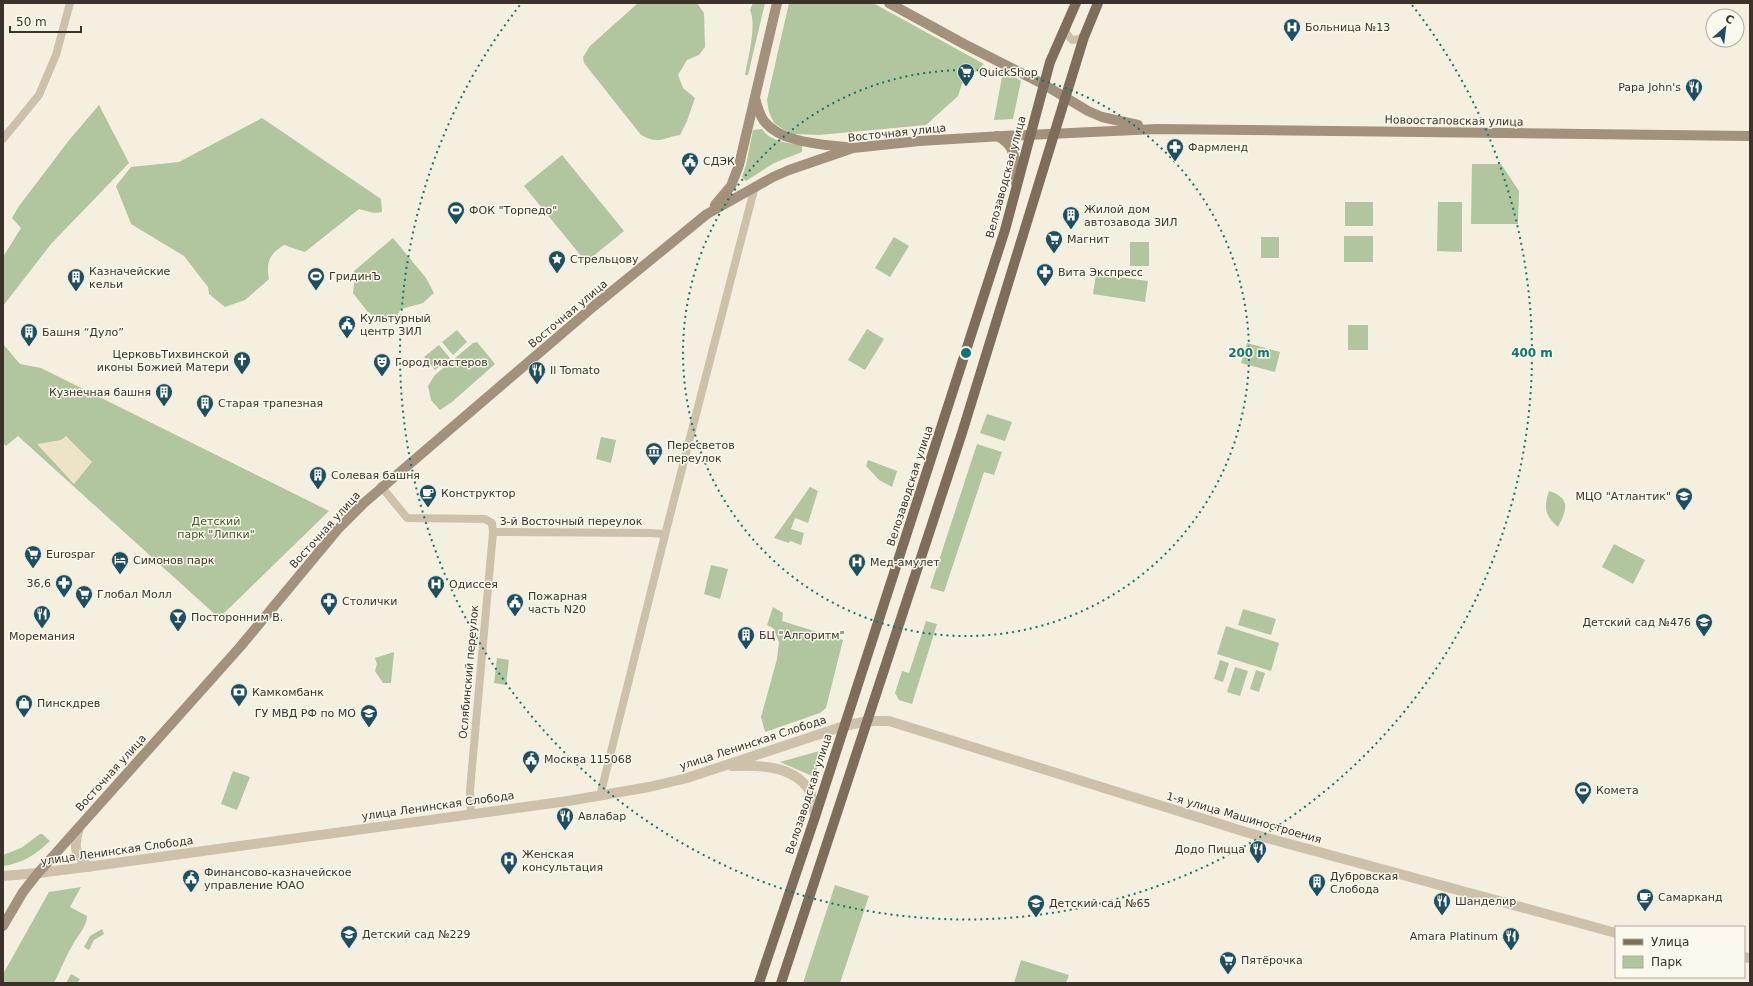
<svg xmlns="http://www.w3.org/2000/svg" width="1753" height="986" viewBox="0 0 1753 986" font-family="'DejaVu Sans',sans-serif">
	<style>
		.green { fill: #b1c59e }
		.plaza { fill: #ede3c6 }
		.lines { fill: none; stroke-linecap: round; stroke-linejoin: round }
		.minor { stroke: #cec1aa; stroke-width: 8 }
		.tertiary { stroke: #cec1aa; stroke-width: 10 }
		.secondary { stroke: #a2917b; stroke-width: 10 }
		.primary { stroke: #7e6d5b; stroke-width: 10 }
		.ring { fill: none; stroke: #0f766e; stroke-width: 2; stroke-dasharray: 2 4 }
		.labels { text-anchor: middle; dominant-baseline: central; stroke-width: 3; stroke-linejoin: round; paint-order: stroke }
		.poi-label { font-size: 11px; fill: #3b332a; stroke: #fbf8ed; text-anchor: start }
		.street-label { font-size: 11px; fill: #3b332a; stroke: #fbf8ed }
		.park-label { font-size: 11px; fill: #415b2c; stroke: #fbf8ed }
		.centre { fill: #0f766e; stroke: #fbf8ed; stroke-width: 2 }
		.ring-label { font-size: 12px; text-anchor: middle; font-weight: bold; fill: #0f766e; stroke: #fbf8ed; stroke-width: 3; stroke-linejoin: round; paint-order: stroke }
	</style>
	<rect width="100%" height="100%" fill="#f5efe0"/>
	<g class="green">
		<path d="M638,3h59l7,10 1,34 -6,8 -12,5 -9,15 5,13 12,10 -8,23 -7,14c-19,3 -20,10 -39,0l-57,-72 -1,-6 7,-11z"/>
		<path d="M753,3h12l-17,72h-3c3,-17 12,-50 5,-65z"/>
		<polygon points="789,3 873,3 984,64 962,84 958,96 926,125 819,135 793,134 783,129 774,123 769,112 767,100"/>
		<polygon points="1010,74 1021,81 1013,119 994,120 1002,77"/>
		<polygon points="99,105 129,163 51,244 3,306 3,257 21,228 12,218 19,206 70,139"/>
		<path d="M262,118l119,81 1,13 -8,1 -15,-4 -54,43 -21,-7c-15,9 -18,17 -15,34l-24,21 -20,7 -16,-13 -1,-7 -24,-31 -53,-32 -15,-38 15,-19 48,-5z"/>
		<path d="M762,129c9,13 25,14 40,16v7l-28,11 -28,18 -4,-4 4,-12 7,-35z"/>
		<polygon points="562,155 624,231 586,262 524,186"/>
		<polygon points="1472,164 1501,164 1519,191 1518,224 1471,224"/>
		<rect x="1345" y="202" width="28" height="24"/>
		<polygon points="1438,202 1462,202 1462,252 1437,251"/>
		<rect x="1344" y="236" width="29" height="26"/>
		<polygon points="894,237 909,246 890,277 875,268"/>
		<rect x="1261" y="237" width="18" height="21"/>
		<polygon points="393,238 426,278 434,293 423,303 401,309 395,319 379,320 367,311 353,293 355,276 354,271"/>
		<rect x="1130" y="242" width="19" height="24"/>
		<polygon points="1096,274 1148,281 1145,302 1093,294"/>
		<rect x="1348" y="325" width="20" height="25"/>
		<polygon points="867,329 884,339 865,370 848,360"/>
		<polygon points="457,330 467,342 453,355 442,342"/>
		<polygon points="477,342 495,364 452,402 440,410 431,400 428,386 435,375 473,343"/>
		<polygon points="1247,343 1280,352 1275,372 1241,363"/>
		<polygon points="3,344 20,364 41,368 329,511 219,618 18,436 6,446 3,443"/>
		<polygon points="439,345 450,358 435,370 424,357"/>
		<polygon points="987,414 1012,422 1005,441 980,433"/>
		<polygon points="601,437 616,440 611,463 596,459"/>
		<polygon points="977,444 1002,452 994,475 984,472 944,592 930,588"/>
		<polygon points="868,460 897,471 892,487 879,480 866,466"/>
		<polygon points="810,487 818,491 808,523 795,518 791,529 804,533 801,545 790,541 789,543 774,538"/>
		<path d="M1549,491c22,7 18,19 9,36 -14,-12 -14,-20 -9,-36z"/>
		<polygon points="1614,544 1645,560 1633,584 1602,567"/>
		<polygon points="711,565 728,569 720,599 704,594"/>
		<polygon points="773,607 783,613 782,621 843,640 826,708 820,713 765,732 761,717 777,659 779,642 773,628 767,625"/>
		<polygon points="1243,609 1276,619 1271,635 1238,625"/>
		<polygon points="926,621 937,624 912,704 899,700 895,693 902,671 909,673"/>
		<polygon points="1226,626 1279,643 1271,671 1217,654"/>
		<polygon points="394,652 391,683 383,683 375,671 377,664 375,658"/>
		<polygon points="497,658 509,660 506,685 494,683"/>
		<polygon points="1220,660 1229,663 1223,682 1214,679"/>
		<polygon points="1235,667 1248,671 1240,696 1227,692"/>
		<polygon points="1256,670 1265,673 1259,692 1250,689"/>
		<polygon points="823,750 815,774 812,776 780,762"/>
		<polygon points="233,771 250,777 237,810 221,804"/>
		<path d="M40,834h2l8,7c-15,14 -27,22 -47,25v-11l18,-7z"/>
		<polygon points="835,885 869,896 840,983 803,983"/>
		<path d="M81,887l-11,20 17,9c0,11 -10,20 -15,30 -7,12 -12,25 -18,37h-51v-9l46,-82z"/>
		<polygon points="102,929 104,934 94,940 89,950 84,947 90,936"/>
		<polygon points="1021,960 1069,975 1066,983 1014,983"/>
		<polygon points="71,974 80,979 77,983 66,983"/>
	</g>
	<polygon class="plaza" points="66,436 92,462 74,484 37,444 61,440"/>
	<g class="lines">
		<g class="minor">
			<polyline points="1066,25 1066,33 1072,40 1080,39 1086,33"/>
			<polyline points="3,139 39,95 56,55 70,3"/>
			<polyline points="381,486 407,518 485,519 492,523 493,532 650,533 665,534"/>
			<polyline points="600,796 667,527 755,186"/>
			<polyline points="471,814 470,790 493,532"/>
		</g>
		<g class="tertiary">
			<path d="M732,766c26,-1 61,-1 77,24 4,7 5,18 6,27"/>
			<path d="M79,827c-5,19 -6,26 10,40"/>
			<polyline points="3,876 38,873 101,865 568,801 649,787 687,778 844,726 868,721 889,721 1249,833 1616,933"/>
			<polyline points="1744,957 1750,958"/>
		</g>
		<g class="secondary">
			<polyline points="889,3 964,44 1043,84 1088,111 1102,117 1138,125"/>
			<path d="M755,98c2,8 4,16 9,23 18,23 60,23 87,27"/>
			<path d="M997,136c20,9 19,28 19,47"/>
			<polyline points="715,205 731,186 739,165 777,3"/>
			<polyline points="3,926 23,892 38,873 240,647 338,529 364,503 594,306 707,214 773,177 789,170 853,148 919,141 1003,136 1157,129 1750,136"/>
		</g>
		<g class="primary">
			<polyline points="759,983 815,817 1005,230 1050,62 1076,3"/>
			<polyline points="781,983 962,433 1084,37 1098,3"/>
		</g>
	</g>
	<g class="ring">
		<circle cx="966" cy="353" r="283"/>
		<path d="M1412 5A566 566 0 1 1 520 5"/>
	</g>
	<defs>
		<g id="hospital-pin" transform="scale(0.9)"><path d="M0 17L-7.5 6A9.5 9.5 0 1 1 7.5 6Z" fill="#1d4f60" stroke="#fbf8ed"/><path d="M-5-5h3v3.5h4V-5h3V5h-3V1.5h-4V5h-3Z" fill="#fff"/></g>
		<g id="supermarket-pin" transform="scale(0.9)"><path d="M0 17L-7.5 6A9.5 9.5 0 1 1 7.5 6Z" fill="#1d4f60" stroke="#fbf8ed"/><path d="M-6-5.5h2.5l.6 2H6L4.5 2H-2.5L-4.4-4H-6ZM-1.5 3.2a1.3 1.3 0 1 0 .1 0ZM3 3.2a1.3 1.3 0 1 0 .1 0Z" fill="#fff"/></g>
		<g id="restaurant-pin" transform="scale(0.9)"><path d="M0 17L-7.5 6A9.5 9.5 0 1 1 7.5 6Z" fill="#1d4f60" stroke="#fbf8ed"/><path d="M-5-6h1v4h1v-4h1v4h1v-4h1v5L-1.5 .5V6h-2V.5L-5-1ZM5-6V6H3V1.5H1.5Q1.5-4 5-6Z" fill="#fff"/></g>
		<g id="pharmacy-pin" transform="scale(0.9)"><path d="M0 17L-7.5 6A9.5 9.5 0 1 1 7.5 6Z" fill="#1d4f60" stroke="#fbf8ed"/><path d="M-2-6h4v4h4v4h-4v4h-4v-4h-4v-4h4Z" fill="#fff"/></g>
		<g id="civic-pin" transform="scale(0.9)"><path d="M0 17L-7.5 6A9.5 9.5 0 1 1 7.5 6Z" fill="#1d4f60" stroke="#fbf8ed"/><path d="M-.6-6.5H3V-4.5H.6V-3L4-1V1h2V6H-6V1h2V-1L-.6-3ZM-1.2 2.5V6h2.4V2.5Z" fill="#fff"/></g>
		<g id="stadium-pin" transform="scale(0.9)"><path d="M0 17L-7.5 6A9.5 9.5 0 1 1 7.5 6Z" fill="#1d4f60" stroke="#fbf8ed"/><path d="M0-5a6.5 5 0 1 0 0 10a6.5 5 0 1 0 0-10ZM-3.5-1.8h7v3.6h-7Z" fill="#fff"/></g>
		<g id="building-pin" transform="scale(0.9)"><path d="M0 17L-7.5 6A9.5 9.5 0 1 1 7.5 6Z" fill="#1d4f60" stroke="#fbf8ed"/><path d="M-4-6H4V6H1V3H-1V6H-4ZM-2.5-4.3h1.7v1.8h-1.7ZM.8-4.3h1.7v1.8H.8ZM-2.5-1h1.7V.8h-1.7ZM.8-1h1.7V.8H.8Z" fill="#fff"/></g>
		<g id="sight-pin" transform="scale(0.9)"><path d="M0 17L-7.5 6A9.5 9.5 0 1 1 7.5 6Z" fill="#1d4f60" stroke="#fbf8ed"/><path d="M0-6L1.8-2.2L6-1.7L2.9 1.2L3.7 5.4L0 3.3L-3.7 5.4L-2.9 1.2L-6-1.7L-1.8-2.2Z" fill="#fff"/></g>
		<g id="church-pin" transform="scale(0.9)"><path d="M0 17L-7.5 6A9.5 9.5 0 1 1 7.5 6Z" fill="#1d4f60" stroke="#fbf8ed"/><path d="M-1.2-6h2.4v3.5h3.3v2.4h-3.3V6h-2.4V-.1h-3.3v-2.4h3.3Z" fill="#fff"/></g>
		<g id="theatre-pin" transform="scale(0.9)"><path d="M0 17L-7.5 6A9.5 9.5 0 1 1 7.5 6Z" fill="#1d4f60" stroke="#fbf8ed"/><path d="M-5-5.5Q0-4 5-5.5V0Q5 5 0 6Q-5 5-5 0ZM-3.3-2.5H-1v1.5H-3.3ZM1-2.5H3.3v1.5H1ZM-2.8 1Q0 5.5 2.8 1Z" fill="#fff"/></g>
		<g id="museum-pin" transform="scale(0.9)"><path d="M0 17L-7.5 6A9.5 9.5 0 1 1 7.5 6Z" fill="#1d4f60" stroke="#fbf8ed"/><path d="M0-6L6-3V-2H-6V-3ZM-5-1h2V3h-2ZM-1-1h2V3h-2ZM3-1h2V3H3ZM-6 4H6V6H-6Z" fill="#fff"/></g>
		<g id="cafe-pin" transform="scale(0.9)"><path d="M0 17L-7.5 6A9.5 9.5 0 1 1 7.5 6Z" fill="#1d4f60" stroke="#fbf8ed"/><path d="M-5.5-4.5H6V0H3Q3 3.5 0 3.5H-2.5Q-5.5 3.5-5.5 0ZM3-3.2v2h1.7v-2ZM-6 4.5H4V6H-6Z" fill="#fff"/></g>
		<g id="school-pin" transform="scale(0.9)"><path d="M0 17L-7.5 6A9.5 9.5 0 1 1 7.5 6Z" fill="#1d4f60" stroke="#fbf8ed"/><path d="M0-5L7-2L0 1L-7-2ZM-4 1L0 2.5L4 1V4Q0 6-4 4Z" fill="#fff"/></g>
		<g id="hotel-pin" transform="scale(0.9)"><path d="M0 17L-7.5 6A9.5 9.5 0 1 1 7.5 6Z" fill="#1d4f60" stroke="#fbf8ed"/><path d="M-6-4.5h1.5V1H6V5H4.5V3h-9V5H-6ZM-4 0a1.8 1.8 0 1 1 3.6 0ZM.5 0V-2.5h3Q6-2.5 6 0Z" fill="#fff"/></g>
		<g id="bar-pin" transform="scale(0.9)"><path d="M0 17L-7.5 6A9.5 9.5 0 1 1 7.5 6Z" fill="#1d4f60" stroke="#fbf8ed"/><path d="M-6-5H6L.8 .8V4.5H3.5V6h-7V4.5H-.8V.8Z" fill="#fff"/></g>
		<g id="bank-pin" transform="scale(0.9)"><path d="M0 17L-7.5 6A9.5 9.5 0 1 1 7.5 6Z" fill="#1d4f60" stroke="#fbf8ed"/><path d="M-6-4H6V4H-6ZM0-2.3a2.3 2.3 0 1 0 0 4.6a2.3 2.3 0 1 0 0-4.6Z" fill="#fff"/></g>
		<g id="shop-pin" transform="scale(0.9)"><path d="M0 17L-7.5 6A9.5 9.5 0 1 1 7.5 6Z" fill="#1d4f60" stroke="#fbf8ed"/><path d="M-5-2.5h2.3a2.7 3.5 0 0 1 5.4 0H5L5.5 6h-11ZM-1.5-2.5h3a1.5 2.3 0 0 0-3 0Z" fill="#fff"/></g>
	</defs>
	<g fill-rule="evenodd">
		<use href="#hospital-pin" x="1292" y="27"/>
		<use href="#supermarket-pin" x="966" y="72"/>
		<use href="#restaurant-pin" x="1694" y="87"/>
		<use href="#pharmacy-pin" x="1175" y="147"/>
		<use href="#civic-pin" x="690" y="161"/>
		<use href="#stadium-pin" x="456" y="210"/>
		<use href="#building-pin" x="1071" y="215"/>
		<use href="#supermarket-pin" x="1054" y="239"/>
		<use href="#sight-pin" x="557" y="259"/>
		<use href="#pharmacy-pin" x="1045" y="272"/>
		<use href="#stadium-pin" x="316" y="276"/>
		<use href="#building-pin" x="76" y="277"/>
		<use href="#civic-pin" x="347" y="324"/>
		<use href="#building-pin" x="29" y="332"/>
		<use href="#church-pin" x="242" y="360"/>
		<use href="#theatre-pin" x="382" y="362"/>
		<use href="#restaurant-pin" x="537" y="370"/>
		<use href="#building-pin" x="164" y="392"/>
		<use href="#building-pin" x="205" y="403"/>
		<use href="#museum-pin" x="654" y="451"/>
		<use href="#building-pin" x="318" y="475"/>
		<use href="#cafe-pin" x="428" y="493"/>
		<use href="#school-pin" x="1684" y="496"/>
		<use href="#supermarket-pin" x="33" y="554"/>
		<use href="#hotel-pin" x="120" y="560"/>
		<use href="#hospital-pin" x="857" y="562"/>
		<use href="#pharmacy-pin" x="64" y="583"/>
		<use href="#hospital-pin" x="436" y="584"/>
		<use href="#supermarket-pin" x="84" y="594"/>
		<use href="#pharmacy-pin" x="329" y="601"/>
		<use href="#civic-pin" x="515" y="602"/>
		<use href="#restaurant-pin" x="42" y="614"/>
		<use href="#bar-pin" x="178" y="617"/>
		<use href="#school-pin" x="1704" y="622"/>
		<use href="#building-pin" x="746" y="635"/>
		<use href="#bank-pin" x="239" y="692"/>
		<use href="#shop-pin" x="24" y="703"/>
		<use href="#school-pin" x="369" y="713"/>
		<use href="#civic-pin" x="531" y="759"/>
		<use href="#stadium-pin" x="1583" y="790"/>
		<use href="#restaurant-pin" x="565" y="816"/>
		<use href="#restaurant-pin" x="1258" y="849"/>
		<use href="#hospital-pin" x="509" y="860"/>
		<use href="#civic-pin" x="191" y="878"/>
		<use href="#building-pin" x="1317" y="882"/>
		<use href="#cafe-pin" x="1645" y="897"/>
		<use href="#restaurant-pin" x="1442" y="901"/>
		<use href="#school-pin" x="1036" y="903"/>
		<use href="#school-pin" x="349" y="934"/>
		<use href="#restaurant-pin" x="1511" y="936"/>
		<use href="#supermarket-pin" x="1228" y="960"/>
	</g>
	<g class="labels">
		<g class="poi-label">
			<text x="1305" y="27">Больница №13</text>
			<text x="979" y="72">QuickShop</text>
			<text x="1681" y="87" text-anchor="end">Papa John's</text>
			<text x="1188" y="147">Фармленд</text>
			<text x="703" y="161">СДЭК</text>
			<text x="1084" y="209">Жилой дом<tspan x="1084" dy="13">автозавода ЗИЛ</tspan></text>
			<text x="469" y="210">ФОК "Торпедо"</text>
			<text x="1067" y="239">Магнит</text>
			<text x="570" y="259">Стрельцову</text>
			<text x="89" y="271">Казначейские<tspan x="89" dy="13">кельи</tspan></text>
			<text x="1058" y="272">Вита Экспресс</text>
			<text x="329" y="276">ГридинЪ</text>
			<text x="360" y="318">Культурный<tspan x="360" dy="13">центр ЗИЛ</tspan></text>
			<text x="42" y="332">Башня “Дуло”</text>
			<text x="229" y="354" text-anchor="end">ЦерковьТихвинской<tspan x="229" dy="13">иконы Божией Матери</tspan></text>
			<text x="395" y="362">Город мастеров</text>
			<text x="550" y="370">Il Tomato</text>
			<text x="151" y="392" text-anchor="end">Кузнечная башня</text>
			<text x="218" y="403">Старая трапезная</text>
			<text x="667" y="445">Пересветов<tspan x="667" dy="13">переулок</tspan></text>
			<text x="331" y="475">Солевая башня</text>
			<text x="441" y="493">Конструктор</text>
			<text x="1671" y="496" text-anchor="end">МЦО "Атлантик"</text>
			<text x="46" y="554">Eurospar</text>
			<text x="133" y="560">Симонов парк</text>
			<text x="870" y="562">Мед-амулет</text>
			<text x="51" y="583" text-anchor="end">36,6</text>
			<text x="449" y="584">Одиссея</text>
			<text x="97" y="594">Глобал Молл</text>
			<text x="528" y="596">Пожарная<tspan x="528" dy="13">часть N20</tspan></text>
			<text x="342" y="601">Столички</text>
			<text x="191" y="617">Посторонним В.</text>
			<text x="1691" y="622" text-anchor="end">Детский сад №476</text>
			<text x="759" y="635">БЦ "Алгоритм"</text>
			<text x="42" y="636" text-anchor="middle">Моремания</text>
			<text x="252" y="692">Камкомбанк</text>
			<text x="37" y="703">Пинскдрев</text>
			<text x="356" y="713" text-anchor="end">ГУ МВД РФ по МО</text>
			<text x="544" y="759">Москва 115068</text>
			<text x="1596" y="790">Комета</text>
			<text x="578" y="816">Авлабар</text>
			<text x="1245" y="849" text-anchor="end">Додо Пицца</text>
			<text x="522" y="854">Женская<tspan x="522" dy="13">консультация</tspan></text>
			<text x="204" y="872">Финансово-казначейское<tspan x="204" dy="13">управление ЮАО</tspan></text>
			<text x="1330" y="876">Дубровская<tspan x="1330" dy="13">Слобода</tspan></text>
			<text x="1658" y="897">Самарканд</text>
			<text x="1455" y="901">Шанделир</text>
			<text x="1049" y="903">Детский сад №65</text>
			<text x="362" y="934">Детский сад №229</text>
			<text x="1498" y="936" text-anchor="end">Amara Platinum</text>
			<text x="1241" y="960">Пятёрочка</text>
		</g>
		<g class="street-label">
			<text transform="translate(1454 121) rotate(1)">Новоостаповская улица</text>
			<text transform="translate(897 133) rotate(-6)">Восточная улица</text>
			<text transform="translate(1006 177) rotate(-75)">Велозаводская улица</text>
			<text transform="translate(568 314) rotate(-40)">Восточная улица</text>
			<text transform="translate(910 486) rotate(-72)">Велозаводская улица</text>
			<text x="571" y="521">3-й Восточный переулок</text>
			<text transform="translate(325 530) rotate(-48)">Восточная улица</text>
			<text transform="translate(469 672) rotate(-85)">Ослябинский переулок</text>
			<text transform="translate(753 743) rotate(-18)">улица Ленинская Слобода</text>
			<text transform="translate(111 773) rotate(-48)">Восточная улица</text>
			<text transform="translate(809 794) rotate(-72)">Велозаводская улица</text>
			<text transform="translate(438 806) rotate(-8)">улица Ленинская Слобода</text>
			<text transform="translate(1244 818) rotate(16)">1-я улица Машиностроения</text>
			<text transform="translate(117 851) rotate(-8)">улица Ленинская Слобода</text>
		</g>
		<g class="park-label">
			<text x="216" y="521">Детский<tspan x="216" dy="13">парк "Липки"</tspan></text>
		</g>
	</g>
	<circle cx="966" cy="353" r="6" class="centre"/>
	<g class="ring-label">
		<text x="1249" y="357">200 m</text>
		<text x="1532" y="357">400 m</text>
	</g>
	<rect width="1753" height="986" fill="none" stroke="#3b332a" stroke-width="8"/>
	<rect x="1615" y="926" width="130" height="52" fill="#fbf8ed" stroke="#aea99f"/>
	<rect x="1623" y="939" width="20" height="6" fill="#7e6d5b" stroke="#aea99f"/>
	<text x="1651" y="946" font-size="12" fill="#3b332a">Улица</text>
	<rect x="1623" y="956" width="20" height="12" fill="#b1c59e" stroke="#aea99f"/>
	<text x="1651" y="966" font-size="12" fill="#3b332a">Парк</text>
	<g transform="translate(1725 28) rotate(28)"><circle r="19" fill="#fbf8ed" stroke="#aea99f"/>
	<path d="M0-3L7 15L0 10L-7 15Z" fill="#1d4f60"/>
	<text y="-6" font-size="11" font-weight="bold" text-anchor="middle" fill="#3b332a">С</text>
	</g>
	<path d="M10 26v6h71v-6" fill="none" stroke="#3b332a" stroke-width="2"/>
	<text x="16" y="26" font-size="12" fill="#3b332a" stroke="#fbf8ed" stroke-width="3" paint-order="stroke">50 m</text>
</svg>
